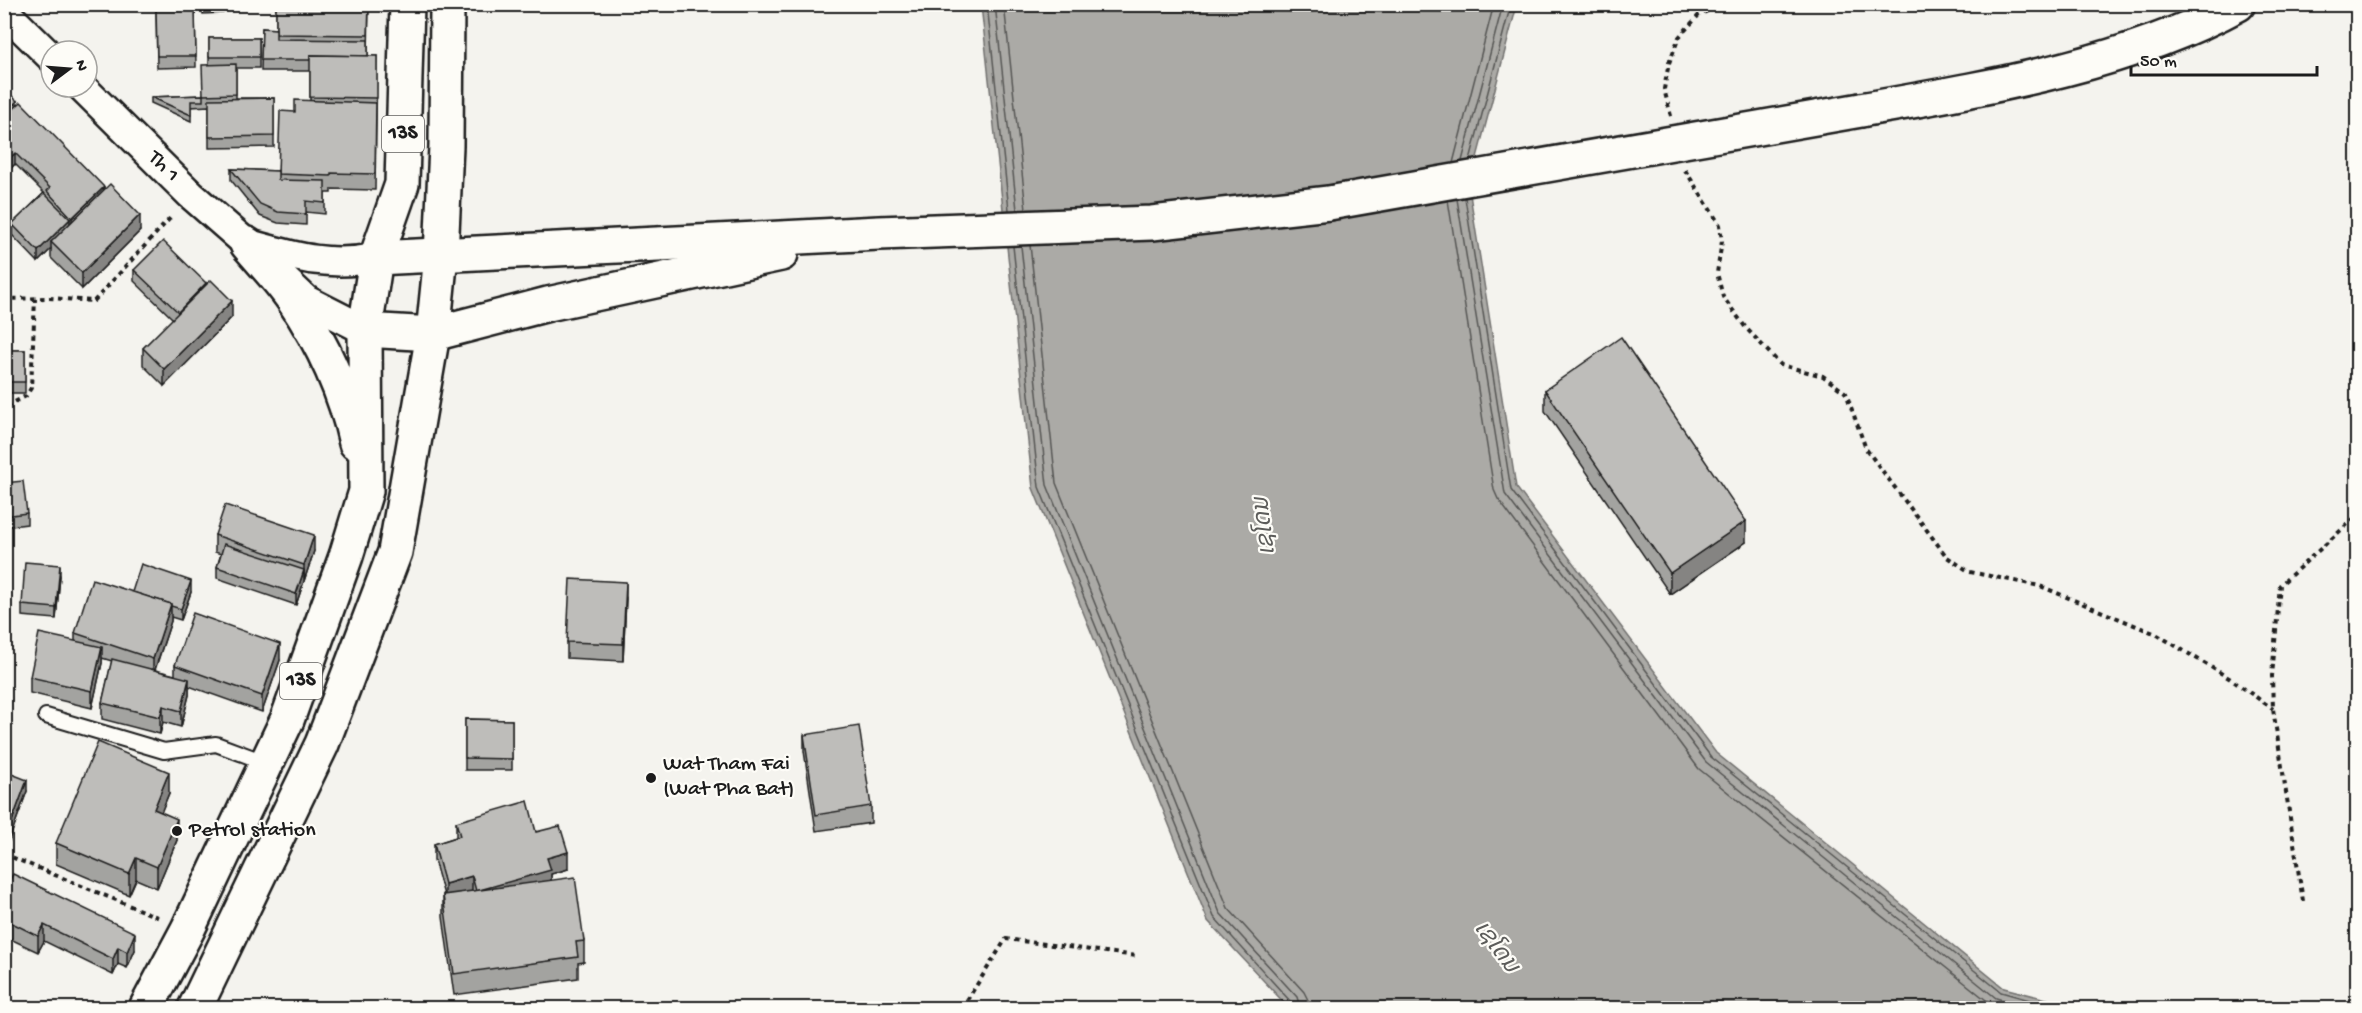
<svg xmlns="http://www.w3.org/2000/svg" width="2362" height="1013" viewBox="0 0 2362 1013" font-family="'Gochi Hand','Noto Sans Lao',sans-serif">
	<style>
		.water { fill: #abaaa6; stroke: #72716f; stroke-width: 1.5 }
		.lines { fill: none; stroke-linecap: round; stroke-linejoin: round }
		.shore { stroke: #555553; stroke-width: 1.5 }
		.service-casing { stroke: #1c1c1c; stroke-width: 18 }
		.minor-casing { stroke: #1c1c1c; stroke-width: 33 }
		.tertiary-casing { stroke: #1c1c1c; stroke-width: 38 }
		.trunk-casing { stroke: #1c1c1c; stroke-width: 38 }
		.path { stroke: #1c1c1c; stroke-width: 4; stroke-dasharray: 4.5 4.5; stroke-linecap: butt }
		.service { stroke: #fdfcf7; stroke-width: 14 }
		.minor { stroke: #fdfcf7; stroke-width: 28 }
		.tertiary { stroke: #fdfcf7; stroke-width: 33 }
		.trunk { stroke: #fdfcf7; stroke-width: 33 }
		.tertiary-bridge-casing { stroke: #1c1c1c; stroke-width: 38; stroke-linecap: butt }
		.tertiary-bridge { stroke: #fdfcf7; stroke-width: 33 }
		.wall { fill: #a3a3a0; stroke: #1c1c1c; stroke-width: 1.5 }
		.shaded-wall { fill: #858482; stroke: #1c1c1c; stroke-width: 1.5 }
		.building { fill: #bebdba; stroke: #1c1c1c; stroke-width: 1.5 }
		.poi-dot { fill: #1c1c1c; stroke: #fdfcf7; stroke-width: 2 }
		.labels { text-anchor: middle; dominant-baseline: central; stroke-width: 4.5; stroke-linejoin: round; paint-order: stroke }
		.shield { fill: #fdfcf7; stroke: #605f5e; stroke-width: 1.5 }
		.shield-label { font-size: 21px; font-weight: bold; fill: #1c1c1c }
		.street-label { font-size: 22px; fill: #1c1c1c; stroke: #fdfcf7 }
		.poi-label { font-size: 22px; fill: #1c1c1c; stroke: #fdfcf7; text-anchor: start }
		.water-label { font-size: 24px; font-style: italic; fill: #5c5c5a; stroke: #fdfcf7 }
	</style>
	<rect width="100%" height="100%" fill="#f4f3ee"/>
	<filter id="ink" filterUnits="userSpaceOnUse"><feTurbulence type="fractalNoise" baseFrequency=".0167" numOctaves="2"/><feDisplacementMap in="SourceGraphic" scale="12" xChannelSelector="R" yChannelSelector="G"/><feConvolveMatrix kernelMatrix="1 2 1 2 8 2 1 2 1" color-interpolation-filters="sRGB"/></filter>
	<g filter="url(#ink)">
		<polygon class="water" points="981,5 1517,5 1469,188 1516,487 1716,753 2004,988 2081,1008 1289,1008 1208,921 1033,488"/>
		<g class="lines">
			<g class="shore">
				<polyline points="987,4 1009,210"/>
				<polyline points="995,4 1017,210"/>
				<polyline points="1004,4 1026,210"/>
				<polyline points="1470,160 1511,4"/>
				<polyline points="1462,161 1503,4"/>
				<polyline points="1453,163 1494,4"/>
				<polyline points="1465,198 1511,490 1711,757 2001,992 2058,1008"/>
				<polyline points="1457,199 1505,494 1706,762 1996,998 2030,1008"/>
				<polyline points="1448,200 1494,490 1498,499 1699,769 1996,1008"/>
				<polyline points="1030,245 1056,483 1228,908 1304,992 1308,1000 1309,1008"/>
				<polyline points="1013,246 1039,487 1214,917 1291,1002 1293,1008"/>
				<polyline points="1021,246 1047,485 1220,913 1297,997 1300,1008"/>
			</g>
			<g class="service-casing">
				<polyline id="service" points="46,716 164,751 216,744 267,763"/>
			</g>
			<g class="minor-casing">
				<g id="minor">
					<polyline points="4,11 51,57"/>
					<polyline points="82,87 191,195 247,244 306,300 365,330"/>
					<path d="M249,244c47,13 78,23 127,14"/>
				</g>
			</g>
			<g class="tertiary-casing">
				<g id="tertiary">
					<path d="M1861,110c124,-22 266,-45 377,-106"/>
					<polyline points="376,258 879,233 1152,223 1329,203"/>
					<polyline points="365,330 433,334 548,304 781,254"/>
				</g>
			</g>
			<g class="trunk-casing">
				<g id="trunk">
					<path d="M247,244c15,18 32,35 45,54 29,43 53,94 64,145"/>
					<polyline points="146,1008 188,929 287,720 346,556 366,491 365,330 376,258 402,184 407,4"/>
					<polyline points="195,1008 322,744 395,552 433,334 441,255 446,146 447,4"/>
				</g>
			</g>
			<g class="path">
				<polyline points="1671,116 1664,89 1669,63 1679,37 1699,15 1722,4"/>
				<polyline points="1685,170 1720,225 1722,241 1717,273 1723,297 1746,328 1781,365 1823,376 1846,393 1866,449 1947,557 1970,572 2040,586 2156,634 2229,678 2273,709"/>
				<polyline points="4,299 49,298 94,301 173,215"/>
				<polyline points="7,406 26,396 31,388 35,299"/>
				<polyline points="4,854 162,919"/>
				<polyline points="2303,901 2273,709 2272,676 2280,585 2358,515"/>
				<polyline points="962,1008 1006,939 1137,956"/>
			</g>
			<use href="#service" class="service"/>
			<use href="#minor" class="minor"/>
			<use href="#tertiary" class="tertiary"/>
			<use href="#trunk" class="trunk"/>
			<g class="tertiary-bridge-casing">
				<polyline id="tertiary-bridge" points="1329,203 1861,110"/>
			</g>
			<use href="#tertiary-bridge" class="tertiary-bridge"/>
		</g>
		<g class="wall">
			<polygon points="202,4 223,4 223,13 203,14"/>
			<polygon points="276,4 369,4 368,56 377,56 375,190 331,189 331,193 325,193 325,214 306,212 306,225 278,223 260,216 231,180 231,169 278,171 295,112 310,101 310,71 261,71 262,28 276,29"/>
			<polygon points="156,9 195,9 196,67 157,68"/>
			<polygon points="209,38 259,38 259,68 236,68 236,98 274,98 274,147 209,148 209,106 191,107 191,121 151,103 151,97 203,95 209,65"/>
			<polygon points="17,105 104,189 140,231 82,289 51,258 51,249 38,262 12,235 12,224 44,193 15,164 4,175"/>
			<polygon points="134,270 206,285 232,317 164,386 143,365 143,348 173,319 134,281"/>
			<rect x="4" y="350" width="21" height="43"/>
			<polygon points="1545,390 1746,542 1670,594 1545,411"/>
			<polygon points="4,483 27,513 27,524 4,527"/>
			<polygon points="215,535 314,551 296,605 217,578 217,567 221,554 215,552"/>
			<polygon points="60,576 56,619 22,616 22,605"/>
			<polygon points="132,592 191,592 181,620 171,617 171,621 155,670 175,675 175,665 280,660 262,712 189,686 189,695 181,727 163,722 160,734 102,719 102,703 112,661 102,658 102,663 92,708 30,693 30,677 75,641 75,633"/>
			<polygon points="626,598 623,661 567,658 567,642"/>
			<polygon points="465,719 512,720 512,770 465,770"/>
			<polygon points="804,735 871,806 871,823 816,831 804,751"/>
			<polygon points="4,771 27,791 8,843 4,841"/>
			<polygon points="169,793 161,812 177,840 157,888 136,879 129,895 56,864 56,843"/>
			<polygon points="456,822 536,832 568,869 551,874 551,880 584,941 584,962 578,963 578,978 454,995 443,917 443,895 444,895 434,860 434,844 456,837"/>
			<polygon points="4,892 135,950 127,968 118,964 113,975 44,941 38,952 4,936"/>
		</g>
		<g class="shaded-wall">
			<polygon points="17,101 17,112 4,125 4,114"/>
			<polygon points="15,153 15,164 4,175 4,164"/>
			<polygon points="104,187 104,198 72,229 72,218"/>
			<polygon points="140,215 140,231 82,289 82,273"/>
			<polygon points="70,219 70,231 51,242 51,249 38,262 38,251"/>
			<polygon points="206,283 206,294 178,324 178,312"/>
			<polygon points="232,301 232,317 164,386 164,369"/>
			<polygon points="1746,521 1746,542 1670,594 1670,573"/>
			<polygon points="314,535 314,551 304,581 304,565"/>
			<polygon points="60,565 60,576 56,619 56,608"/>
			<polygon points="304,570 304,581 296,605 296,594"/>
			<polygon points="191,581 191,592 181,620 181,609"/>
			<polygon points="626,582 626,598 623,661 623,644"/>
			<polygon points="171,604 171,621 153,675 153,659"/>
			<polygon points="280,644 280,660 262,712 262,696"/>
			<polygon points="102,647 102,663 92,708 92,691"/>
			<polygon points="189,679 189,695 181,727 181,711"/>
			<polygon points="163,706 163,722 160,734 160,717"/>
			<polygon points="169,772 169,793 154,830 154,809"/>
			<polygon points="27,780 27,791 8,843 8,832"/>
			<polygon points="177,819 177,840 157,888 157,867"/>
			<polygon points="568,852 568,869 551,874 551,886 476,891 547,858"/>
			<polygon points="136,858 136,879 129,895 129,874"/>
			<polygon points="472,876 472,892 445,900 445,884"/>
			<polygon points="44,925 44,941 38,952 38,936"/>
			<polygon points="135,933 135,950 127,968 127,952"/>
			<polygon points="118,947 118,964 113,975 113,959"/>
		</g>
		<g class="building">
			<polygon points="276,4 369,4 368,35 276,34"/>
			<polygon points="156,9 195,9 196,56 157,56"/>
			<polygon points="262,28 276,29 276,39 368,40 368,56 310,55 310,60 261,60"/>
			<rect x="209" y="38" width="50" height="19"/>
			<polygon points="310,55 377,56 377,98 310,97"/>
			<polygon points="236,64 236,94 203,95 202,65"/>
			<polygon points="4,88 17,101 4,114"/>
			<polygon points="203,95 203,101 191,101 191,115 151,97"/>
			<polygon points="274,98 274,136 209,137 209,99"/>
			<polygon points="295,100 376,103 375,174 331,173 331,176 278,174 280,111 295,112"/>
			<polygon points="21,102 104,187 72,218 47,191 50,188 15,153 4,164 4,118"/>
			<polygon points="231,169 278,171 278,180 325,181 325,203 306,201 306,214 278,212 260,204"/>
			<polygon points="110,184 140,215 82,273 51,242"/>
			<polygon points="44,193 70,219 38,251 12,224"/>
			<polygon points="163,241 206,283 178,312 134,270"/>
			<polygon points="211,280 232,301 164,369 143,348"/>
			<polygon points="1621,337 1746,521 1670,573 1545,390"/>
			<rect x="4" y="350" width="21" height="32"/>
			<polygon points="23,481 27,513 4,516 4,483"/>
			<polygon points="225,505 314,535 304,565 215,535"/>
			<polygon points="224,544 304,570 296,594 217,567"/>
			<polygon points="25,562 60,565 56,608 22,605"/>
			<polygon points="141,564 191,581 181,609 171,606 171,604 132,592"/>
			<polygon points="92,579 171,604 153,659 75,633"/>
			<polygon points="570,579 626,582 623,644 567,642"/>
			<polygon points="193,613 280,644 262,696 175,665"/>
			<polygon points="39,633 102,647 92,691 30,677"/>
			<polygon points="112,659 189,679 181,711 163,706 160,717 102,703"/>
			<polygon points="465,719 512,720 512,759 465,758"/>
			<polygon points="859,726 871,806 816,815 804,735"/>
			<polygon points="98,742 169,772 154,809 177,819 157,867 136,858 129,874 56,843"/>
			<polygon points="4,771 27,780 8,832 4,830"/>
			<polygon points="528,801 536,832 560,826 568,852 547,858 551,870 476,891 472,876 445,884 434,844 460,836 456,822"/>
			<polygon points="13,874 135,933 127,952 118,947 113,959 44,925 38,936 4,919 4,892"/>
			<polygon points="575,877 584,941 576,942 578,957 454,974 443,895"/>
		</g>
	</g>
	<g class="poi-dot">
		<circle cx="651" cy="778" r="6"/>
		<circle cx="177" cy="831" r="6"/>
	</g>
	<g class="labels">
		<g class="shield">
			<rect x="382" y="116" width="42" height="36" rx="4.5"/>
			<rect x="280" y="663" width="42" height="36" rx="4.5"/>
		</g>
		<g class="shield-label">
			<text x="403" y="134">13S</text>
			<text x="301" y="681">13S</text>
		</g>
		<g class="street-label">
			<text transform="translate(163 167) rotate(45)">Th 1</text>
		</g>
		<g class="poi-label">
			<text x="663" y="765">Wat Tham Fai<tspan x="663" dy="25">(Wat Pha Bat)</tspan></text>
			<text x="189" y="831">Petrol station</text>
		</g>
		<g class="water-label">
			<text transform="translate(1266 526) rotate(-97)">ເຊໂດນ</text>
			<text transform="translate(1495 948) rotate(53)">ເຊໂດນ</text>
		</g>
	</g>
	<rect width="2362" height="1013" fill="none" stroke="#fdfcf7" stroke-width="24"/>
	<rect x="12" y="12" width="2338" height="989" fill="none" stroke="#1c1c1c" stroke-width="2" filter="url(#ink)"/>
	<g transform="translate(69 69) rotate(74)"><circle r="28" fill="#fdfcf7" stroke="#a3a29f" stroke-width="1.5"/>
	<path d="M0-4.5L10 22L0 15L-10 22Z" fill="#1c1c1c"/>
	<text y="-9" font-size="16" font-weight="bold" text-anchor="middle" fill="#1c1c1c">N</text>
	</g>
	<path d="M2131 66v9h186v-9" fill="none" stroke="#1c1c1c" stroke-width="3"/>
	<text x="2140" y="66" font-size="18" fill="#1c1c1c" stroke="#fdfcf7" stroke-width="4.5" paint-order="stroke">50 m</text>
</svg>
